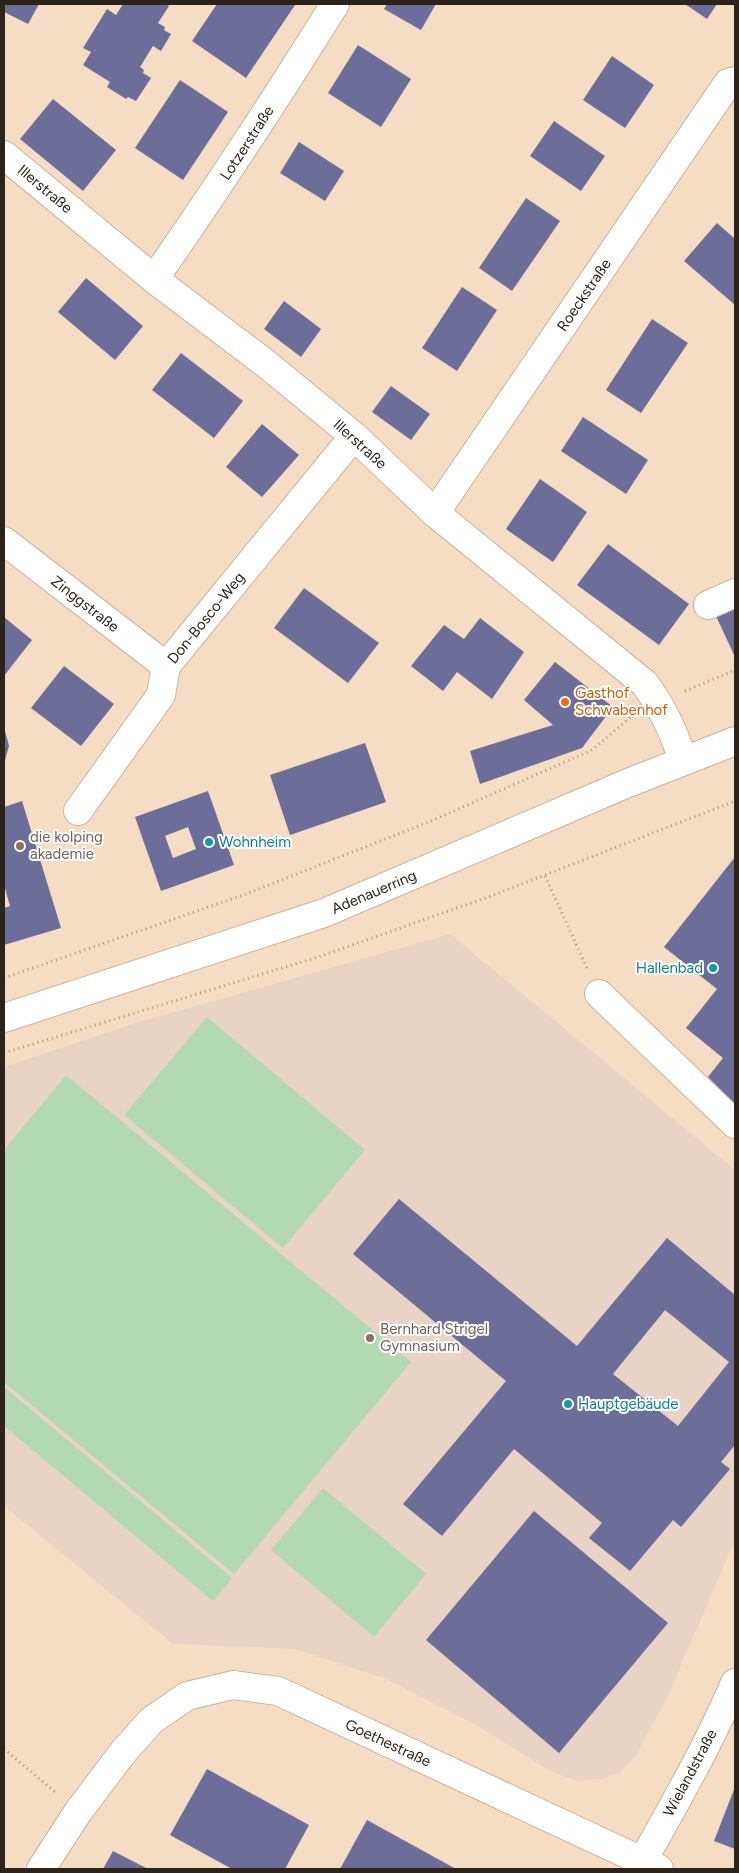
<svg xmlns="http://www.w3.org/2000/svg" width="739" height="1873" viewBox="0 0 739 1873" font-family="Figtree,sans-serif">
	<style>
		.education { fill: #e8d3c5 }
		.green { fill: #b3d9b3 }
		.building { fill: #6c6d98; fill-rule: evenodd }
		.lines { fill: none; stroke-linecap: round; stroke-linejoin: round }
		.minor-casing { stroke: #cab29a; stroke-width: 30 }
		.major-casing { stroke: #cab29a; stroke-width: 30 }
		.path { stroke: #a99683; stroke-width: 3; stroke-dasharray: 1 4; stroke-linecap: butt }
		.minor { stroke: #fff; stroke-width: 28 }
		.major { stroke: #fff; stroke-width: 28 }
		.food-dot { fill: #e8710a; stroke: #fff; stroke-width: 2 }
		.culture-dot { fill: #0f9aa8; stroke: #fff; stroke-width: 2 }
		.education-dot { fill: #8d6e63; stroke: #fff; stroke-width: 2 }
		.labels { text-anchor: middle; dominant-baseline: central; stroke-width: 4; stroke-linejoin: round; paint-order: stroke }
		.street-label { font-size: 15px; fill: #2c231a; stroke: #fff }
		.food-label { font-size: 15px; fill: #c56008; stroke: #fff; text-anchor: start }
		.education-label { font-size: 15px; fill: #785e54; stroke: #fff; text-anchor: start }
		.culture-label { font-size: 15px; fill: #0d838f; stroke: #fff; text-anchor: start }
	</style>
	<rect width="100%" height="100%" fill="#f5ddc4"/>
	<polygon class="education" points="450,934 735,1170 735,1540 669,1693 636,1756 619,1773 601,1779 577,1781 552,1772 476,1725 384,1678 294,1649 173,1644 4,1506 4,1067 133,1024"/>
	<g class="green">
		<polygon points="207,1017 365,1150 283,1248 124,1115"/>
		<polygon points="66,1075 411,1362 234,1574 4,1382 4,1150"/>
		<polygon points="4,1387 232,1578 213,1601 4,1426"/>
		<polygon points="323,1488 426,1574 374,1637 271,1550"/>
	</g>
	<g class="building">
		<polygon points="4,4 39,4 28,24 4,12"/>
		<polygon points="123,4 166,4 169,6 158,23 165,27 164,30 171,34 161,51 153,46 140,67 144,70 143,73 151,78 136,101 128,97 126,99 107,87 110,82 83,65 91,52 83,48 107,9 116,15"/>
		<polygon points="217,4 295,5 246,78 192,41"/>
		<polygon points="387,4 436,4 421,30 384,9"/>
		<polygon points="685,4 717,4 707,19"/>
		<polygon points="358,45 411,79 381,127 328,93"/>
		<polygon points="612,56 654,85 625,128 583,100"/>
		<polygon points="180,80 228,112 183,180 135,148"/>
		<polygon points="53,99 116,150 83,191 20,139"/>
		<polygon points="554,121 605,156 581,191 530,156"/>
		<polygon points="299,142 344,171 325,201 280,173"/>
		<polygon points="526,198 560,221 512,291 479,268"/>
		<polygon points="717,223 735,239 735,305 684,261"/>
		<polygon points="86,278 143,326 115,360 58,312"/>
		<polygon points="462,287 497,310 457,371 422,348"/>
		<polygon points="284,301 321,329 301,357 264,329"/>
		<polygon points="652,319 688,343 641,413 606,390"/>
		<polygon points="181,353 243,401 214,438 152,390"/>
		<polygon points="391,386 430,414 411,440 372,412"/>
		<polygon points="583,417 648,460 626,494 561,451"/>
		<polygon points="262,424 299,455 262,497 226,467"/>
		<polygon points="540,479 587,512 553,562 506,529"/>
		<polygon points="608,544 689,604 659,645 577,585"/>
		<polygon points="304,588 379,643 348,683 274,628"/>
		<polygon points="735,607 735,657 716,616"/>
		<polygon points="4,617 32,640 4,676"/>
		<polygon points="480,618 524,652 492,699 457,672 443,691 411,666 444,625 464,639"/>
		<polygon points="555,662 613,707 582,748 480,784 470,751 553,725 524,700"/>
		<polygon points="64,666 114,704 81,746 31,708"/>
		<polygon points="4,727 9,746 4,764"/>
		<polygon points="365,743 386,802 290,835 270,775"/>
		<path d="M208,791l26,74 -73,26 -26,-74zM188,827l8,22 -23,9 -8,-22z"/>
		<polygon points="22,801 61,928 4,945 4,908 10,906 4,885 4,807"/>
		<polygon points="735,857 735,1104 708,1077 723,1058 686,1028 717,989 664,947"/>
		<path d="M399,1199l178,147 90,-108 68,57v150l-14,17 9,7 -49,58 -8,-7 -43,51 -41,-33 13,-15 -88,-74 -72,87 -39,-32 103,-123 -153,-127zM665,1310l64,52 -51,64 -65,-52z"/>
		<polygon points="534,1511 668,1623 559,1753 426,1640"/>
		<polygon points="207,1769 309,1825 285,1869 232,1869 170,1835"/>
		<polygon points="735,1787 735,1849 714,1841"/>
		<polygon points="367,1820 456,1869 340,1869"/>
		<polygon points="113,1851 148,1869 103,1869"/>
	</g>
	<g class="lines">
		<g class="minor-casing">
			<g id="minor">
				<path d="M4,155l150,124 111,84 89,73 81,77 209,170c18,23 30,49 39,78"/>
				<path d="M154,279c63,-90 123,-182 181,-275"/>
				<polyline points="435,513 728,83 735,81"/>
				<polyline points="4,541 166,666"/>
				<polyline points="708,605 735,593"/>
				<polyline points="78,811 161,695 166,666 354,436"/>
				<polyline points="599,994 735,1124"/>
				<path d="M642,1862c33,-59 67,-118 93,-179"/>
				<polyline points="41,1869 78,1812 124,1751 152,1720 187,1696 233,1685 278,1691 659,1869"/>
			</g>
		</g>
		<g class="major-casing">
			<polyline id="major" points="4,1018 324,913 628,783 735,741"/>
		</g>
		<g class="path">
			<polyline points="685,691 735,670"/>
			<polyline points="545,876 587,968"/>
			<polyline points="4,978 246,894 431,821 592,750 632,716"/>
			<polyline points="4,1053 318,957 491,896 735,801"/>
			<polyline points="4,1749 55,1792"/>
		</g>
		<use href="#minor" class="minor"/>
		<use href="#major" class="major"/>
	</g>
	<circle class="food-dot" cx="565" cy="702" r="5"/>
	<g class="culture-dot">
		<circle cx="209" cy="842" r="5"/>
		<circle cx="713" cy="968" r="5"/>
		<circle cx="568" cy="1404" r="5"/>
	</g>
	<g class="education-dot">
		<circle cx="20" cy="846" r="5"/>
		<circle cx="370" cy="1338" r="5"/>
	</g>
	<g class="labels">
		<g class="street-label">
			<text transform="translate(247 143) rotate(-57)">Lotzerstraße</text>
			<text transform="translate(45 189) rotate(40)">Illerstraße</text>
			<text transform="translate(584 295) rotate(-56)">Roeckstraße</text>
			<text transform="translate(360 444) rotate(42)">Illerstraße</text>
			<text transform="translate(85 604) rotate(38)">Zinggstraße</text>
			<text transform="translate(206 618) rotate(-51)">Don-Bosco-Weg</text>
			<text transform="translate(374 892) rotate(-23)">Adenauerring</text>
			<text transform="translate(388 1743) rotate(25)">Goethestraße</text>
			<text transform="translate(690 1773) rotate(-62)">Wielandstraße</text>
		</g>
		<g class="food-label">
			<text x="575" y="693">Gasthof<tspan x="575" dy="17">Schwabenhof</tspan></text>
		</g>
		<g class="education-label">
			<text x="30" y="837">die kolping<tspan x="30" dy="17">akademie</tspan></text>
			<text x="380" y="1329">Bernhard Strigel<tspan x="380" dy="17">Gymnasium</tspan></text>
		</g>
		<g class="culture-label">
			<text x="219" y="842">Wohnheim</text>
			<text x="703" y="968" text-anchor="end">Hallenbad</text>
			<text x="578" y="1404">Hauptgebäude</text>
		</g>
	</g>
	<rect width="739" height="1873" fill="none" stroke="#2c231a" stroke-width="10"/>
</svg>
